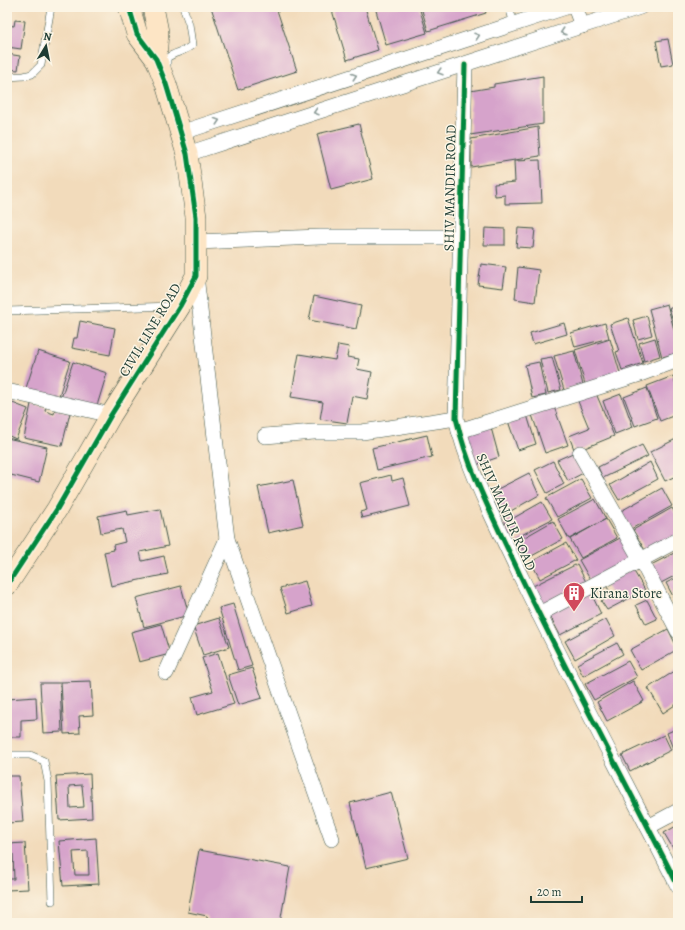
<svg xmlns="http://www.w3.org/2000/svg" width="685" height="930" viewBox="0 0 685 930" font-family="Alegreya,serif">
	<style>
		.building { fill: #d6a3cb; fill-rule: evenodd }
		.lines { fill: none; stroke-linecap: round; stroke-linejoin: round }
		.lane-casing { stroke: #3f5548; stroke-width: 8 }
		.street-casing { stroke: #3f5548; stroke-width: 16 }
		.secondary-casing { stroke: #3f5548; stroke-width: 22 }
		.lane { stroke: #fff; stroke-width: 7 }
		.street { stroke: #fff; stroke-width: 15 }
		.secondary { stroke: #fde5c5; stroke-width: 21 }
		.cycleway-casing { stroke: #fcf5e5; stroke-width: 8 }
		.cycleway { stroke: #00873e; stroke-width: 5 }
		.oneway { stroke: #8f9e9a }
		.labels { text-anchor: middle; dominant-baseline: central; stroke-width: 3; stroke-linejoin: round; paint-order: stroke }
		.street-label { font-size: 14px; fill: #1f3d34; stroke: #fcf5e5 }
		.poi-label { font-size: 14px; fill: #1f3d34; stroke: #fcf5e5; text-anchor: start }
	</style>
	<rect width="100%" height="100%" fill="#fcf5e5"/>
	<filter id="ink" filterUnits="userSpaceOnUse"><feTurbulence type="fractalNoise" baseFrequency=".025" numOctaves="2"/><feDisplacementMap in="SourceGraphic" scale="8" xChannelSelector="R" yChannelSelector="G"/><feConvolveMatrix kernelMatrix="1 2 1 2 8 2 1 2 1" color-interpolation-filters="sRGB"/></filter>
	<filter id="wash" filterUnits="userSpaceOnUse"><feTurbulence type="fractalNoise" baseFrequency=".012" numOctaves="4" result="noise"/><feDisplacementMap in="SourceGraphic" scale="16" xChannelSelector="R" yChannelSelector="G"/><feGaussianBlur stdDeviation="0.9" result="paint"/><feColorMatrix in="noise" values="0 0 0 0 0 0 0 0 0 0 0 0 0 0 0 0 0 1.4 0 .05"/><feComposite in="paint" operator="in"/></filter>
	<g filter="url(#wash)">
		<rect width="100%" height="100%" fill="#f2dbbb"/>
		<g id="blocks">
			<g class="building">
				<polygon points="211,7 276,7 297,71 238,90"/>
				<polygon points="331,7 365,7 378,50 347,60"/>
				<polygon points="375,7 419,7 427,33 386,45"/>
				<polygon points="421,7 484,7 486,13 428,31"/>
				<polygon points="15,20 25,21 21,49 7,47 7,25 14,26"/>
				<polygon points="668,39 673,64 661,66 656,41"/>
				<polygon points="7,54 20,56 18,70 7,69"/>
				<polygon points="543,76 543,124 470,135 470,91 494,87 494,84"/>
				<polygon points="359,124 373,179 331,190 317,134"/>
				<polygon points="538,127 540,156 471,167 471,139"/>
				<polygon points="540,160 542,203 505,204 505,195 495,196 494,184 515,182 514,161"/>
				<polygon points="485,228 505,229 505,245 484,245"/>
				<polygon points="518,228 535,229 533,248 516,247"/>
				<polygon points="481,264 506,267 503,288 478,285"/>
				<polygon points="518,267 539,270 535,302 515,299"/>
				<polygon points="314,296 361,306 356,329 309,320"/>
				<polygon points="667,304 678,344 678,353 662,357 649,309"/>
				<polygon points="669,308 678,308 678,336"/>
				<polygon points="647,316 652,335 638,339 633,320"/>
				<polygon points="628,318 643,363 622,370 616,352 619,351 610,324"/>
				<polygon points="80,321 115,328 110,355 72,348 74,338 77,338"/>
				<polygon points="564,323 567,334 533,344 530,333"/>
				<polygon points="605,323 609,338 575,347 571,333"/>
				<polygon points="655,338 660,356 644,361 639,343"/>
				<polygon points="610,339 620,373 585,384 575,350"/>
				<polygon points="338,345 349,347 347,357 359,359 357,369 372,372 367,399 352,396 347,423 320,419 323,402 291,397 299,354 335,360"/>
				<polygon points="38,351 70,361 58,399 26,388"/>
				<polygon points="574,351 583,385 564,390 554,356"/>
				<polygon points="552,357 561,390 548,393 540,359"/>
				<polygon points="73,362 107,373 96,409 61,398"/>
				<polygon points="539,362 546,395 532,398 525,365"/>
				<polygon points="673,376 678,390 678,414 660,421 647,386"/>
				<polygon points="647,388 657,418 635,426 624,397"/>
				<polygon points="595,391 614,436 575,452 569,436 589,428 577,399"/>
				<polygon points="621,394 633,427 615,434 603,401"/>
				<polygon points="10,402 28,409 16,439 7,435 7,409"/>
				<polygon points="31,404 46,407 45,411 54,414 55,409 70,413 62,446 24,438"/>
				<polygon points="553,404 568,445 545,453 531,412"/>
				<polygon points="527,415 536,444 518,450 508,421"/>
				<polygon points="490,424 499,457 476,465 467,432"/>
				<polygon points="427,435 432,457 377,470 372,448"/>
				<polygon points="7,438 47,447 39,482 7,474"/>
				<polygon points="678,438 678,475 665,481 650,452"/>
				<polygon points="642,445 648,456 603,478 598,467"/>
				<polygon points="575,452 585,472 568,481 557,460"/>
				<polygon points="553,461 564,484 547,493 535,470"/>
				<polygon points="650,462 658,479 619,500 610,485"/>
				<polygon points="529,473 539,495 502,516 490,493"/>
				<polygon points="391,475 392,481 403,478 410,506 362,518 360,512 367,510 360,483"/>
				<polygon points="581,479 592,498 557,517 546,498"/>
				<polygon points="293,480 303,525 268,533 258,487"/>
				<polygon points="662,488 672,506 631,529 621,511"/>
				<polygon points="595,499 606,519 569,539 558,519"/>
				<polygon points="542,502 552,519 512,540 503,524"/>
				<polygon points="672,508 678,518 678,534 646,552 633,530"/>
				<polygon points="160,509 168,546 140,552 142,561 164,556 168,574 111,586 104,552 114,550 113,545 125,542 122,529 101,533 98,516 127,510 128,515"/>
				<polygon points="606,519 617,538 581,558 570,539"/>
				<polygon points="553,521 563,539 528,558 518,541"/>
				<polygon points="622,537 633,558 591,581 579,560"/>
				<polygon points="566,543 576,560 540,579 531,562"/>
				<polygon points="678,551 678,574 661,583 651,565"/>
				<polygon points="577,564 587,584 543,606 533,586"/>
				<polygon points="632,568 645,590 607,610 601,601 612,595 605,584"/>
				<polygon points="678,577 678,601 676,602 666,583"/>
				<polygon points="305,581 312,606 288,613 280,588"/>
				<polygon points="181,586 189,615 144,627 136,598"/>
				<polygon points="590,591 601,614 560,635 548,612"/>
				<polygon points="647,600 657,619 646,624 636,605"/>
				<polygon points="233,604 252,666 238,670 219,608"/>
				<polygon points="219,618 229,647 203,655 193,626"/>
				<polygon points="606,619 615,636 575,659 565,641"/>
				<polygon points="161,624 170,654 139,662 131,632"/>
				<polygon points="668,629 678,649 641,670 630,650"/>
				<polygon points="617,643 623,654 583,676 577,664"/>
				<polygon points="218,653 234,704 197,715 192,697 213,691 202,658"/>
				<polygon points="628,661 637,677 594,700 585,684"/>
				<polygon points="252,668 262,698 238,705 228,675"/>
				<polygon points="678,669 678,703 663,713 648,688"/>
				<polygon points="91,681 93,715 79,716 80,733 64,734 61,682"/>
				<polygon points="633,681 644,701 607,721 597,702"/>
				<polygon points="40,683 60,683 62,732 43,733"/>
				<polygon points="36,697 37,719 21,720 21,737 7,737 7,699"/>
				<polygon points="678,728 678,753 675,754 667,733"/>
				<polygon points="664,735 671,750 630,771 622,755"/>
				<path d="M90,774l2,44 -33,2 -3,-44zM82,785l2,22 -14,1 -1,-22z"/>
				<polygon points="7,776 19,776 23,822 7,823 7,811 9,811"/>
				<polygon points="391,792 408,858 366,868 350,803"/>
				<polygon points="678,825 678,848 674,850 664,833"/>
				<path d="M96,838l3,46 -36,2 -4,-45zM88,851l1,24h-14l-2,-23z"/>
				<polygon points="25,843 28,889 7,890 7,879 14,879 13,854 7,854 7,844"/>
				<polygon points="199,850 290,867 280,923 209,923 207,916 188,912"/>
			</g>
		</g>
	</g>
	<g filter="url(#ink)">
		<use href="#blocks" fill-opacity="0" stroke="#3f5548" stroke-width="1"/>
		<g class="lines">
			<g class="lane-casing">
				<g id="lane">
					<polyline points="509,7 514,24"/>
					<path d="M167,67v-9c7,-6 18,-6 25,-13l-3,-21 -6,-17"/>
					<polyline points="7,77 24,76 32,74 41,65 51,7"/>
					<polyline points="7,311 176,306"/>
					<polyline points="7,755 30,755 44,761 48,781 52,901"/>
				</g>
			</g>
			<g class="street-casing">
				<g id="street">
					<polyline points="575,7 582,26"/>
					<path d="M465,65l-9,353c13,56 41,107 65,159 50,104 105,206 157,309"/>
					<polyline points="180,133 566,7"/>
					<polyline points="187,154 640,7"/>
					<polyline points="196,242 320,237 460,237"/>
					<polyline points="196,276 227,539 332,839"/>
					<polyline points="7,391 111,415"/>
					<polyline points="459,431 640,374 678,360"/>
					<polyline points="265,436 314,432 362,432 456,418"/>
					<polyline points="580,453 641,560 678,631"/>
					<polyline points="539,614 678,540"/>
					<polyline points="166,673 227,539"/>
					<polyline points="648,827 678,811"/>
				</g>
			</g>
			<g class="secondary-casing">
				<g id="secondary">
					<polyline points="153,7 158,32 156,59"/>
					<polyline points="7,585 57,509 111,415 180,306 196,276 196,217 187,154 166,84 156,59 137,34 129,7"/>
				</g>
			</g>
			<use href="#lane" class="lane"/>
			<use href="#street" class="street"/>
			<use href="#secondary" class="secondary"/>
			<g class="cycleway-casing">
				<g id="cycleway">
					<path d="M465,65l-9,353c13,56 41,107 65,159 50,104 105,206 157,309"/>
					<polyline points="7,585 57,509 111,415 180,306 196,276 196,217 187,154 166,84 156,59 137,34 129,7"/>
				</g>
			</g>
			<use href="#cycleway" class="cycleway"/>
		</g>
		<defs><path id="oneway-chevron" d="M-2-3.5L2.5 0L-2 3.5" fill="none" stroke-width="1.6" stroke-linecap="round" stroke-linejoin="round"/></defs>
		<g class="oneway">
			<use href="#oneway-chevron" transform="translate(563 32) rotate(162)"/>
			<use href="#oneway-chevron" transform="translate(477 36) rotate(-18)"/>
			<use href="#oneway-chevron" transform="translate(440 72) rotate(163)"/>
			<use href="#oneway-chevron" transform="translate(354 76) rotate(-18)"/>
			<use href="#oneway-chevron" transform="translate(316 112) rotate(162)"/>
			<use href="#oneway-chevron" transform="translate(217 121) rotate(-18)"/>
		</g>
	</g>
	<defs>
		<g id="building-pin" transform="scale(1.15)"><path d="M0 17L-7.5 6A9.5 9.5 0 1 1 7.5 6Z" fill="#d1495b" stroke="#fcf5e5"/><path d="M-4-6H4V6H1V3H-1V6H-4ZM-2.5-4.3h1.7v1.8h-1.7ZM.8-4.3h1.7v1.8H.8ZM-2.5-1h1.7V.8h-1.7ZM.8-1h1.7V.8H.8Z" fill="#fff"/></g>
	</defs>
	<g fill-rule="evenodd">
		<use href="#building-pin" x="574" y="593"/>
	</g>
	<g class="labels">
		<g class="street-label">
			<text transform="translate(450 188) rotate(-89)">SHIV MANDIR ROAD</text>
			<text transform="translate(150 330) rotate(-59)">CIVIL LINE ROAD</text>
			<text transform="translate(506 512) rotate(66)">SHIV MANDIR ROAD</text>
		</g>
		<g class="poi-label">
			<text x="590" y="593">Kirana Store</text>
		</g>
	</g>
	<rect width="685" height="930" fill="none" stroke="#fcf5e5" stroke-width="24"/>
	<g transform="translate(46 46) rotate(10)" stroke="#fcf5e5" stroke-width="3" paint-order="stroke">
	<path d="M0-3L7 15L0 10L-7 15Z" fill="#1f3d34"/>
	<text y="-6" font-size="11" font-weight="bold" text-anchor="middle" fill="#1f3d34">N</text>
	</g>
	<path d="M531 896v6h51v-6" fill="none" stroke="#1f3d34" stroke-width="2"/>
	<text x="537" y="896" font-size="12" fill="#1f3d34" stroke="#fcf5e5" stroke-width="3" paint-order="stroke">20 m</text>
</svg>
